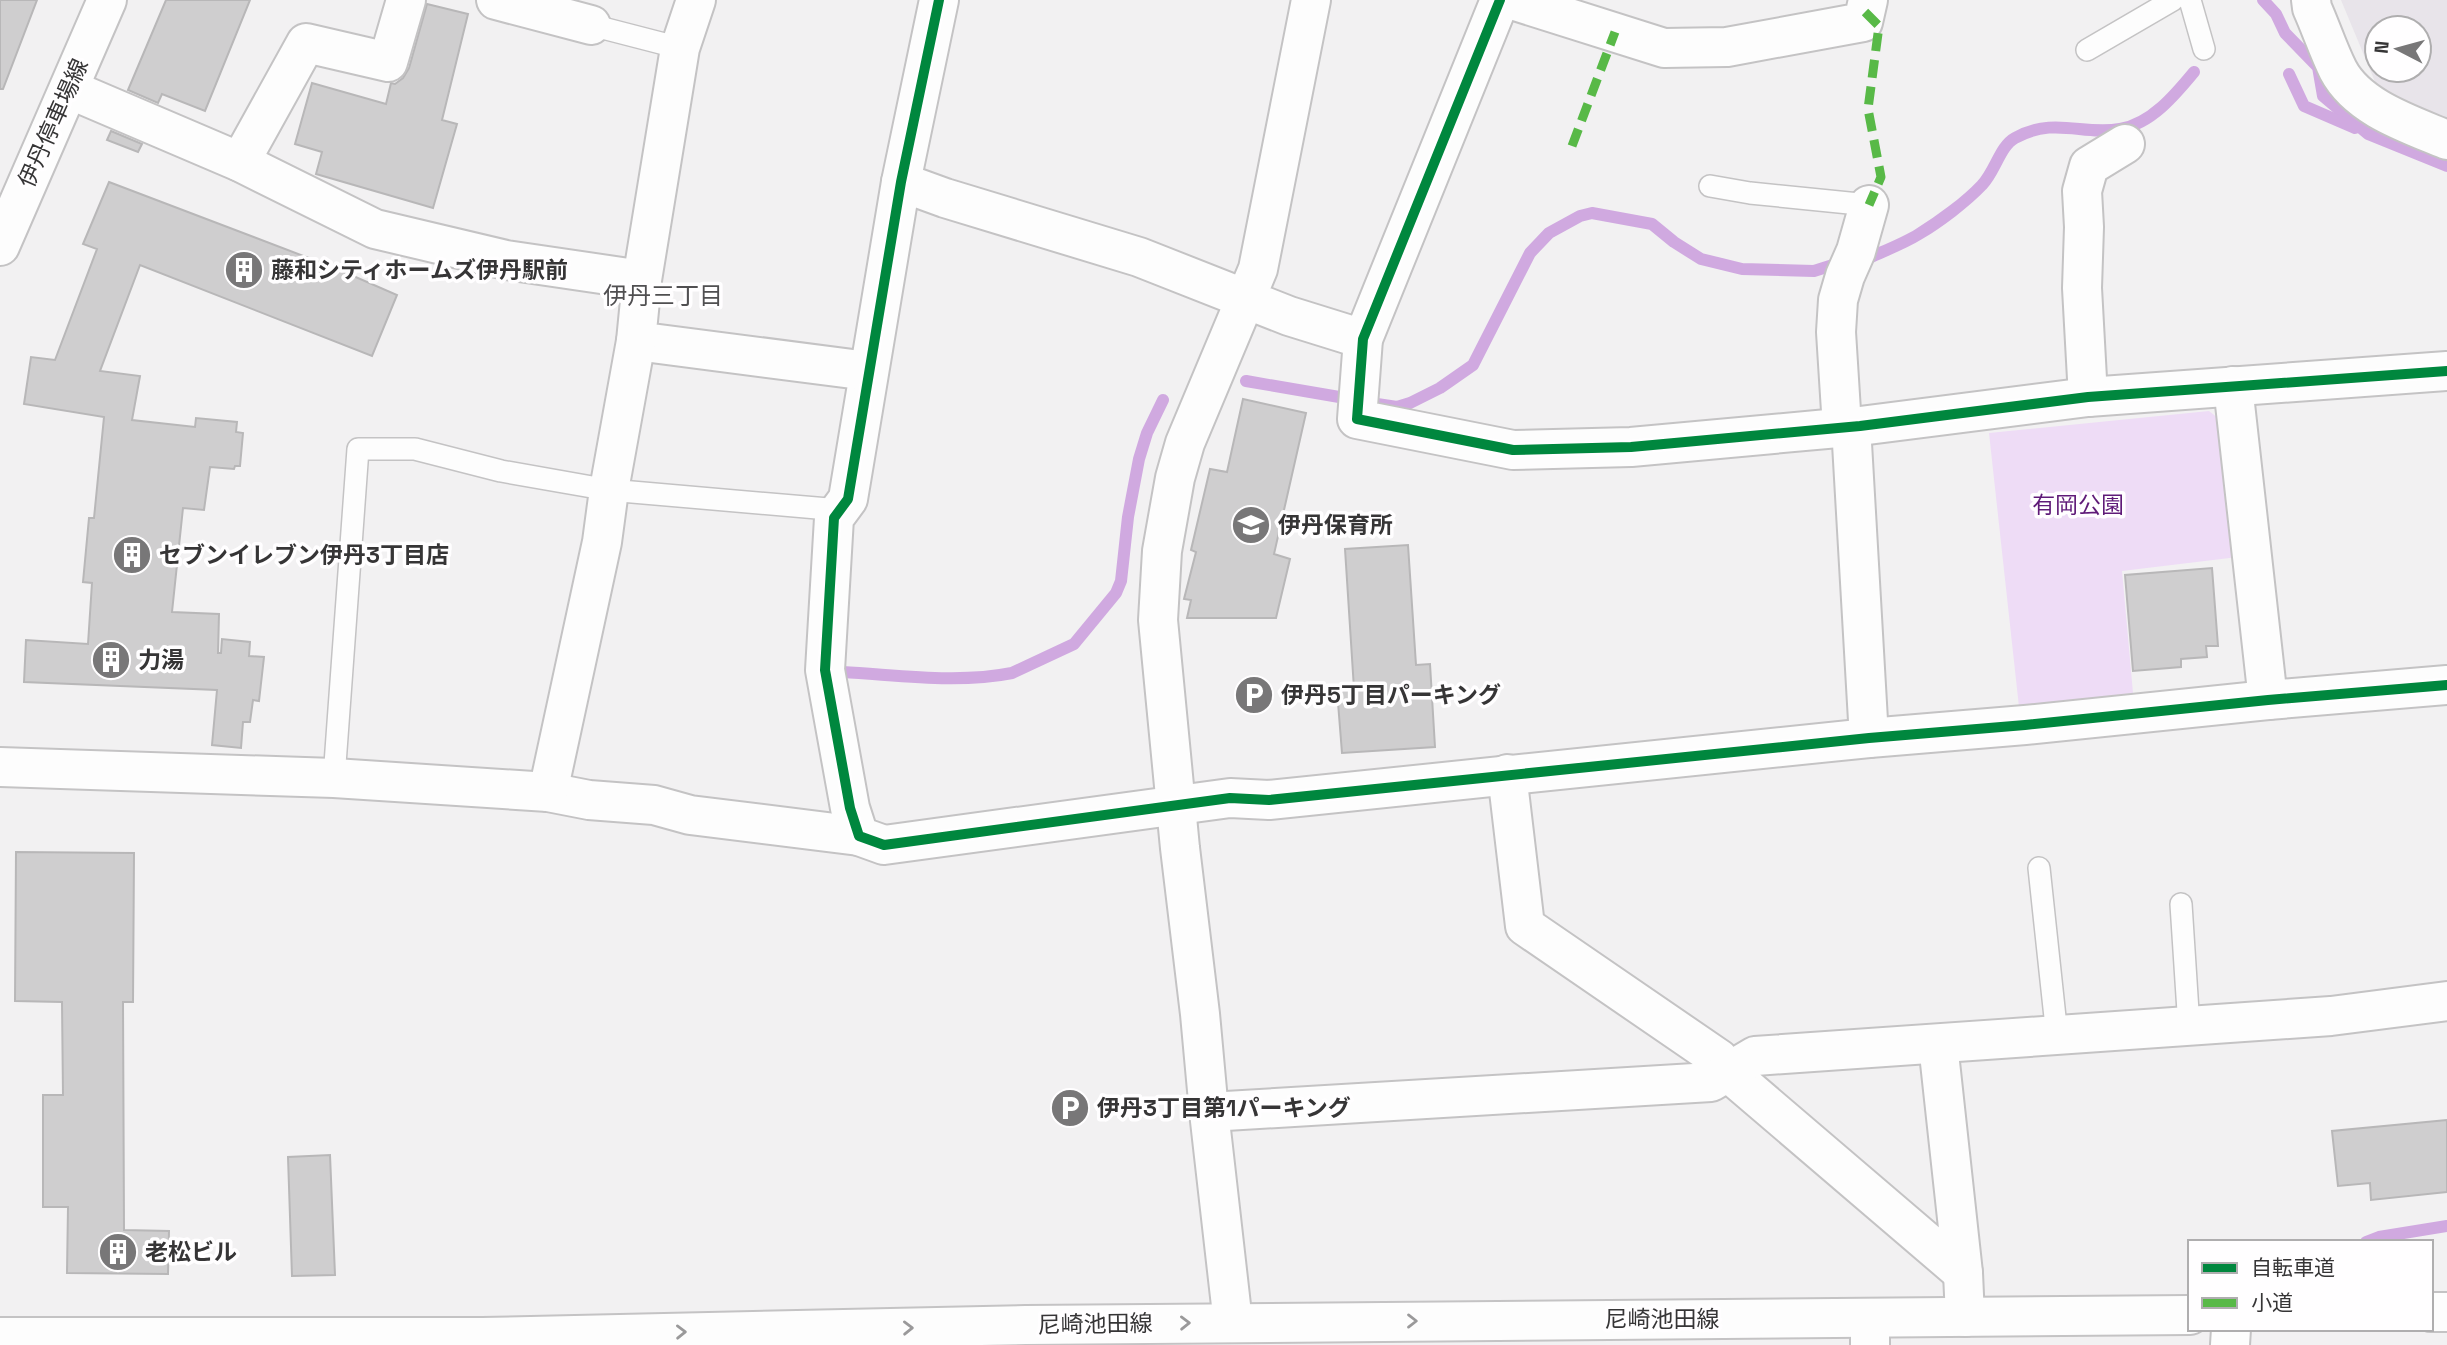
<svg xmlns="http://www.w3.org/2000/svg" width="2447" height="1345" viewBox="0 0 2447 1345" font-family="'Space Grotesk','Noto Sans JP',sans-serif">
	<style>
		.built { fill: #e8e4ea; fill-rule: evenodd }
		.green { fill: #eedcf6 }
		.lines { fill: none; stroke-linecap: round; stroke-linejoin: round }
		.stream { stroke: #d0a9e0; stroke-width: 12 }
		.building { fill: #cfcecf; stroke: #b8b7b8; stroke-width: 2 }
		.service-casing { stroke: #c4c3c4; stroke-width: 24 }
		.minor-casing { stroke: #c4c3c4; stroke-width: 42 }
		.tertiary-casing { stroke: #c4c3c4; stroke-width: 42 }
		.primary-casing { stroke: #c4c3c4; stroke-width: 42 }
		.service { stroke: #fdfdfd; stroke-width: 21 }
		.minor { stroke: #fdfdfd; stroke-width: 38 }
		.tertiary { stroke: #fdfdfd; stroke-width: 38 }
		.primary { stroke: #fdfdfd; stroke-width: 38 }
		.quiet { stroke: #58b947; stroke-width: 9; stroke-dasharray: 18 9; stroke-linecap: butt }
		.cycleway-casing { stroke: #fffeff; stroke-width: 15 }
		.cycleway { stroke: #00873e; stroke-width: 10 }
		.oneway { stroke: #9a999a }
		.labels { text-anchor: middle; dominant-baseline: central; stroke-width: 7; stroke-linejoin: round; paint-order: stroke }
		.street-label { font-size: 23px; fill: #363536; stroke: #fffeff }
		.poi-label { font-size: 23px; font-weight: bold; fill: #363536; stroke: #fffeff; text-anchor: start }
		.park-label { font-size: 23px; fill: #5f1a78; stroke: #fffeff }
		.neighbourhood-label { font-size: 24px; fill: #504f51; stroke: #fffeff }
	</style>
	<rect width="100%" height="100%" fill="#f2f1f2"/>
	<path class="built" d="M2341,0h106v133l-64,-32zM2377,28h42v42h-42z"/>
	<polygon class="green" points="2209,411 2223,422 2238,557 2122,571 2133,693 2019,707 1989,433"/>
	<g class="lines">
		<g class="stream">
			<polyline points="2263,0 2276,14 2285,33 2318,67 2323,96 2368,134 2447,166"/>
			<polyline points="2289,74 2304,106 2355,128"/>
			<path d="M1866,259c18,-8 37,-15 53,-25 20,-12 47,-32 63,-49 13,-13 18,-39 33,-47 40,-22 68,-2 105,-9 31,-5 55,-34 74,-57"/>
			<polyline points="1246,381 1345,398"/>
			<polyline points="1377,404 1397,407 1410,403 1440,388 1473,365 1530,253 1549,233 1580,216 1592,213 1652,224 1674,242 1701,259 1742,269 1814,271 1836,264"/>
			<path d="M843,672c56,3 114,12 169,1l62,-29 42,-51 5,-12 7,-64 11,-58 8,-26 16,-33"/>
			<polyline points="2366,1242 2379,1237 2447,1226"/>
		</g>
	</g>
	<g class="building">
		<polygon points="0,0 37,0 3,89 0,89"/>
		<polygon points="166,0 250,0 205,111 162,94 158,103 128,90"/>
		<polygon points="427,4 468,14 442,120 457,124 433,208 316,174 322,152 295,144 312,83 386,104 391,83 395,84 403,78 409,68"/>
		<polygon points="111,131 142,144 138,152 107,140"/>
		<polygon points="109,182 335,268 397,295 372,356 140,265 100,371 140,376 132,420 195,427 196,418 237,422 236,432 243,433 240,466 235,466 234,469 210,467 204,510 183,508 172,612 219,614 218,653 221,653 222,639 250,642 249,656 264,657 259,701 253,700 250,722 243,722 241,748 212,745 217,690 24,682 26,640 88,644 92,583 83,582 89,518 94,518 104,417 24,404 31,357 55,360 97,249 83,244"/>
		<polygon points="1243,399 1306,413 1274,554 1290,559 1276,618 1187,618 1191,600 1184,599 1196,552 1191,550 1210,469 1227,472"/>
		<polygon points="1408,545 1416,665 1430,664 1435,747 1342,753 1337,690 1354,689 1345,549"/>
		<polygon points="2212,568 2218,646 2206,646 2207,657 2181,659 2181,667 2133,671 2125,575"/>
		<polygon points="16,852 134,853 133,1002 123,1002 124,1230 169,1231 168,1274 67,1273 68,1207 43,1207 43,1095 63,1095 62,1002 15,1001"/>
		<polygon points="2447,1120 2447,1192 2371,1200 2370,1183 2338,1186 2332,1131"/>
		<polygon points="330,1155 335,1275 292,1276 288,1157"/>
	</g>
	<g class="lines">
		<g class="service-casing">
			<g id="service">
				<polyline points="2190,0 2204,49"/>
				<polyline points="591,25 680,48"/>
				<polyline points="2087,50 2173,0"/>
				<polyline points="1710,186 1750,193 1869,205"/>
				<polyline points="334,778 358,449 415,449 501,471 609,490 840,510"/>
				<polyline points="2039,868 2057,1036"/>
				<polyline points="2181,904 2189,1027"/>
			</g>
		</g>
		<g class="minor-casing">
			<g id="minor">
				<polyline points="496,0 591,25"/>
				<polyline points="939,0 901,182 848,499 834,518 825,670 850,808 859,836 884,845 1230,798 1269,800 1869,738 2025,725 2268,700 2447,685"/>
				<polyline points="1500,0 1363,339 1357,419 1513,450 1631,447 1860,426 2088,397 2447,371"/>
				<polyline points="1512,0 1664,48 1727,47 1863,22 1868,0"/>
				<path d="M2311,0l1,8c9,20 16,42 26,62 20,38 71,54 109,70"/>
				<polyline points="69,89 240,162 375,229 506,260 642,280 636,341 868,371"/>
				<polyline points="240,162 306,43 388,62 406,0"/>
				<polyline points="901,182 945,198 1139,257 1289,316 1363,339"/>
				<polyline points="642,280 680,48 696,0"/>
				<polyline points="2233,386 2268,700"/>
				<polyline points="2088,397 2082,288 2084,227 2082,191 2089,166 2125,144"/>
				<polyline points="1851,426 1869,738"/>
				<polyline points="1842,427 1836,332 1838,300 1845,276 1856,251 1869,205"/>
				<polyline points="0,767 334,778 548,792 589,800 654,805 690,815 859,836"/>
				<polyline points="1507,774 1525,926 1719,1059 1728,1072 1963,1273 1938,1044"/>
				<polyline points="548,792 602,542 609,490 636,341"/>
				<polyline points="1209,1112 1711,1082 1755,1056 2331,1016 2447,1001"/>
				<polyline points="1870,1318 1870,1345"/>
				<polyline points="2230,1345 2231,1329"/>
			</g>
		</g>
		<g class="tertiary-casing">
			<g id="tertiary">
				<polyline points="1963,1273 1965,1317"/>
				<polyline points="1233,1323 1209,1112 1200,1014 1180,848 1158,620 1162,551 1175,478 1185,443 1258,269 1311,0"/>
			</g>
		</g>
		<g class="primary-casing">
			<g id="primary">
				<polyline points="0,246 107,0"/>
				<polyline points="2431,1312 2447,1312"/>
				<polyline points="0,1337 482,1337 1026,1325 2190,1315"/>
			</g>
		</g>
		<use href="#service" class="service"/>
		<use href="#minor" class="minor"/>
		<use href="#tertiary" class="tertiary"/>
		<use href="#primary" class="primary"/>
		<g class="quiet">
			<polyline points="1865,12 1879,26 1868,109 1881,177 1869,205"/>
			<polyline points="1572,146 1615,32"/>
		</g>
		<g class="cycleway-casing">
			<g id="cycleway">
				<polyline points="939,0 901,182 848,499 834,518 825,670 850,808 859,836 884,845 1230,798 1269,800 1869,738 2025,725 2268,700 2447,685"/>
				<polyline points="1500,0 1363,339 1357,419 1513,450 1631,447 1860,426 2088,397 2447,371"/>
			</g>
		</g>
		<use href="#cycleway" class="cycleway"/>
	</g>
	<defs><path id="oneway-chevron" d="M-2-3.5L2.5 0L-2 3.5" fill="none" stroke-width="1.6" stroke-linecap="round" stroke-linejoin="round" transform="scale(1.75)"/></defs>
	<g class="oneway">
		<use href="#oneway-chevron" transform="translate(1412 1321)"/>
		<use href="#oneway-chevron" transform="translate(1185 1323) rotate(-1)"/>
		<use href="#oneway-chevron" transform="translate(908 1328) rotate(-1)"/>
		<use href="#oneway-chevron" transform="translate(681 1332) rotate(-1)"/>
	</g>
	<defs>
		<g id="building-disc" transform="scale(2.0125)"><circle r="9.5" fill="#787778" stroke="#fffeff"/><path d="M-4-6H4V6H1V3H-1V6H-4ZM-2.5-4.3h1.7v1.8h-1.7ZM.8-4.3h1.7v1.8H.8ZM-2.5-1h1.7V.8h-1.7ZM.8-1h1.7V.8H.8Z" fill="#fff"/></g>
		<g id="school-disc" transform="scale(2.0125)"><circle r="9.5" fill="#787778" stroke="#fffeff"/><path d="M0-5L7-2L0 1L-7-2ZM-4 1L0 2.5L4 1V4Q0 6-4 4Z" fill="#fff"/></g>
		<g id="parking-disc" transform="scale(2.0125)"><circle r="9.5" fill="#787778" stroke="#fffeff"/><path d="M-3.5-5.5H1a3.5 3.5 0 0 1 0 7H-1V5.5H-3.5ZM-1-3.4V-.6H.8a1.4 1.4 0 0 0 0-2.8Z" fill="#fff"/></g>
	</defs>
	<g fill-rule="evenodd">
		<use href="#building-disc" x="244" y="270"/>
		<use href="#school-disc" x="1251" y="525"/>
		<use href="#building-disc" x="132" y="555"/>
		<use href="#building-disc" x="111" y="660"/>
		<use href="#parking-disc" x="1254" y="695"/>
		<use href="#parking-disc" x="1070" y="1108"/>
		<use href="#building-disc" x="118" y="1252"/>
	</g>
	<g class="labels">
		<g class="street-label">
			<text transform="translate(53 123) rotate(-66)">伊丹停車場線</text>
			<text x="1662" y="1319">尼崎池田線</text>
			<text transform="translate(1095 1324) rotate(-1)">尼崎池田線</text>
		</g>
		<g class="poi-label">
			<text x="271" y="270">藤和シティホームズ伊丹駅前</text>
			<text x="1278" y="525">伊丹保育所</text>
			<text x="159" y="555">セブンイレブン伊丹3丁目店</text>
			<text x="138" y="660">力湯</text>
			<text x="1281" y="695">伊丹5丁目パーキング</text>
			<text x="1097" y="1108">伊丹3丁目第1パーキング</text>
			<text x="145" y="1252">老松ビル</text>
		</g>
		<g class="park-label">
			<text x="2078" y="505">有岡公園</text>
		</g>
		<g class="neighbourhood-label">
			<text x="663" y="295">伊丹三丁目</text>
		</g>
	</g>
	<rect x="2188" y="1240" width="245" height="91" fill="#fffeff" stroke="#afaeaf" stroke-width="2"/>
	<rect x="2202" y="1263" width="35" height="10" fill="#00873e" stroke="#afaeaf" stroke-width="2"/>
	<text x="2251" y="1275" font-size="21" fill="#363536">自転車道</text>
	<rect x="2202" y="1298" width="35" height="10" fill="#58b947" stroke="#afaeaf" stroke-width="2"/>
	<text x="2251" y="1310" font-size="21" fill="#363536">小道</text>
	<g transform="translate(2398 49) rotate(276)"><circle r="33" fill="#fffeff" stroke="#afaeaf" stroke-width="2"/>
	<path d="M0-5L12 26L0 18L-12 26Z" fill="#787778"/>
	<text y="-10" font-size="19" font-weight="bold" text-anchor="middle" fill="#363536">N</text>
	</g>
</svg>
